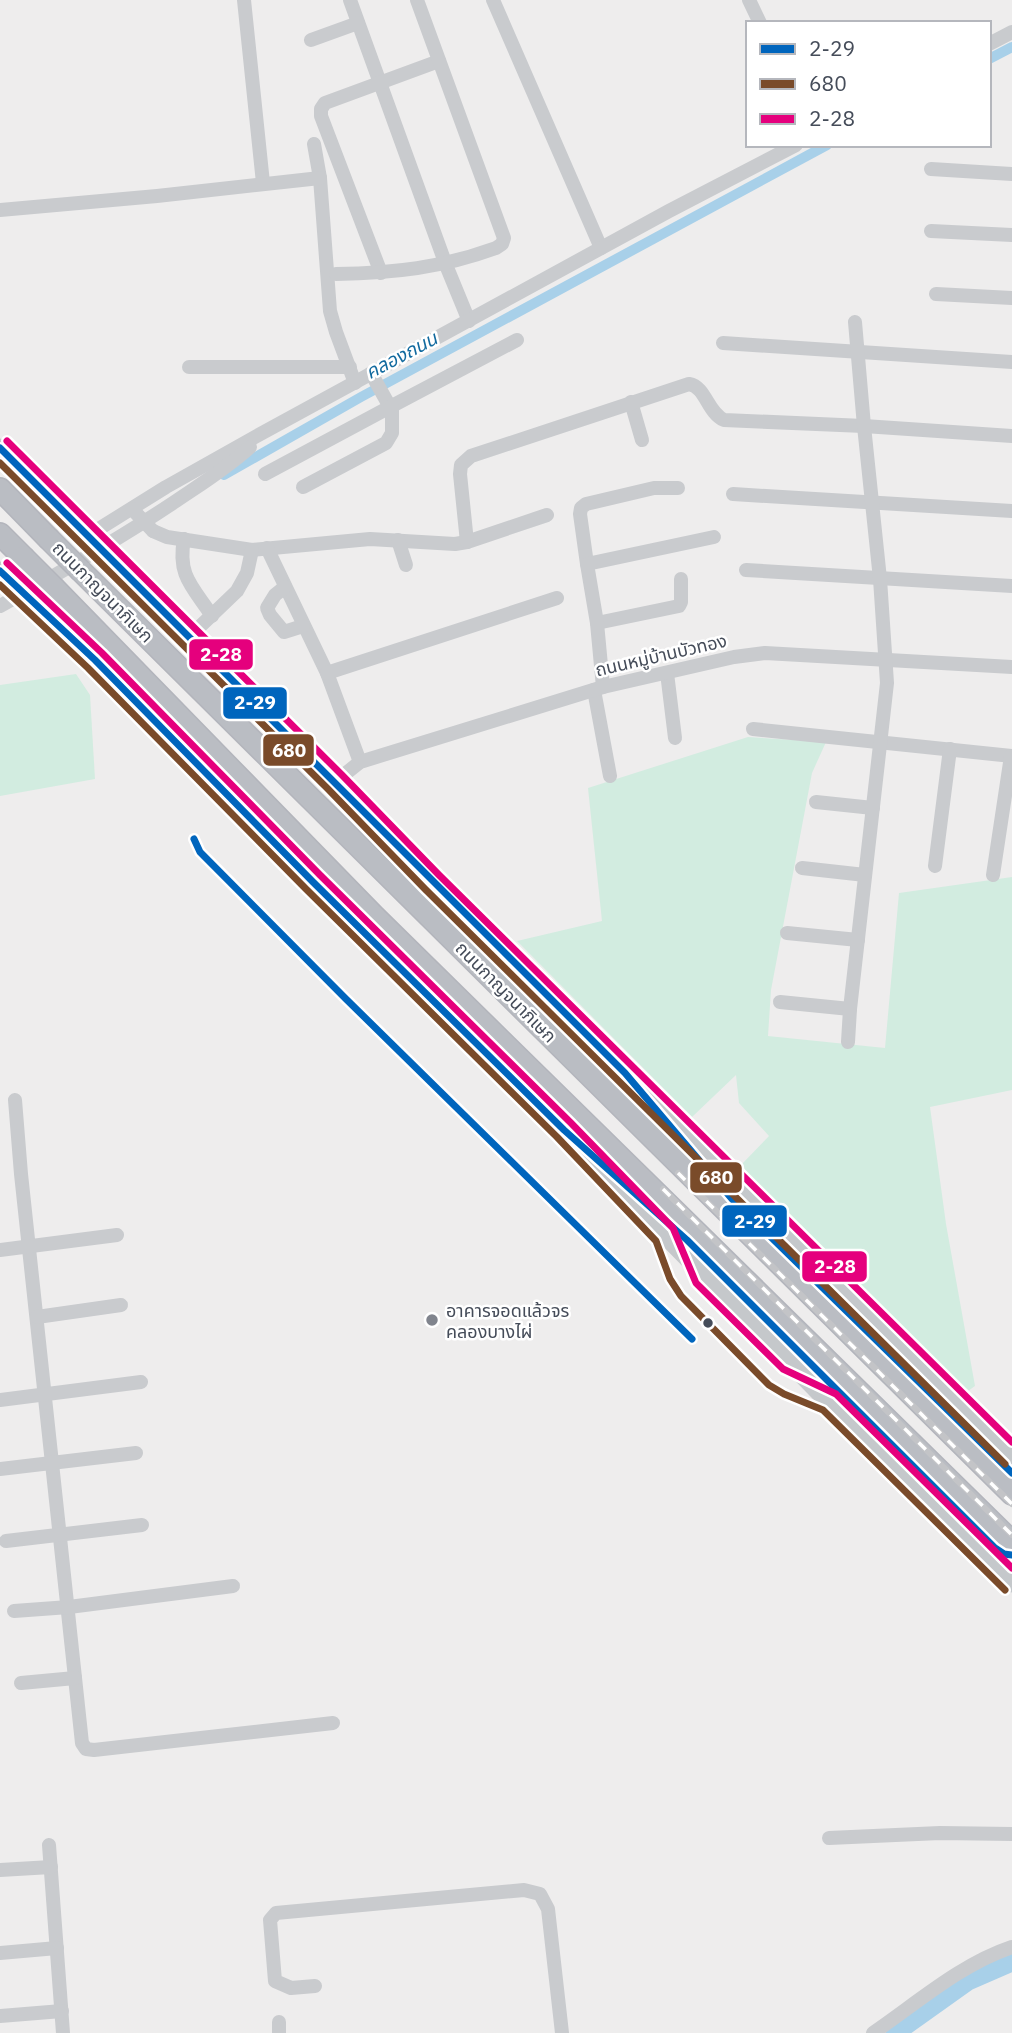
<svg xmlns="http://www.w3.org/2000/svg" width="1012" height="2033" viewBox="0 0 1012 2033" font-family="'IBM Plex Sans','Noto Sans Thai',sans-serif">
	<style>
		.green { fill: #d2ece0 }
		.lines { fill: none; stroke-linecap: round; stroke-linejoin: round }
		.canal { stroke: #a8d0e9; stroke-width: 10 }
		.river { stroke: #a8d0e9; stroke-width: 19 }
		.highway-casing { stroke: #b3b5bc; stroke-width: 24 }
		.minor { stroke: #c9cbce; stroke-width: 14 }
		.major { stroke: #c5c8cb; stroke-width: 19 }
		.highway { stroke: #babdc3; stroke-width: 21 }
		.rail-casing { stroke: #c3c4c7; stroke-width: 6 }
		.rail { stroke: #fff; stroke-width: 3.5; stroke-dasharray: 10; stroke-linecap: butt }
		.highway-bridge-casing { stroke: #b3b5bc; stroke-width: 24; stroke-linecap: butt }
		.minor-bridge { stroke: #c9cbce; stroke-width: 14 }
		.major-bridge { stroke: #c5c8cb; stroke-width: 19 }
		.highway-bridge { stroke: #babdc3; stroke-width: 21 }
		.bus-1-casing { stroke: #fff; stroke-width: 12 }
		.bus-2-casing { stroke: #fff; stroke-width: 12 }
		.bus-3-casing { stroke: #fff; stroke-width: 12 }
		.bus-1 { stroke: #0065bd; stroke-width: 7 }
		.bus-2 { stroke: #7a4b2a; stroke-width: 7 }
		.bus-3 { stroke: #e5007d; stroke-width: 7 }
		.poi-dot { fill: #80848d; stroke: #fff; stroke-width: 2.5 }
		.bus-dot { fill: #454c59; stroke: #fff; stroke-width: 2.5 }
		.labels { text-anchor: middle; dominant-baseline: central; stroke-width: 5; stroke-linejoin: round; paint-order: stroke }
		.street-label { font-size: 18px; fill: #454c59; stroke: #fff }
		.poi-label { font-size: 18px; fill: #454c59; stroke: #fff; text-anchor: start }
		.water-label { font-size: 19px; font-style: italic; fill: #126a9f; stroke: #fff }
		.line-badge { stroke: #fff; stroke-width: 2.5 }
		.badge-label { font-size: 19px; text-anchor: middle; font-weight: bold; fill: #fff }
	</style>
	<rect width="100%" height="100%" fill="#eeeded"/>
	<g class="green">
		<polygon points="76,674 90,695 95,779 0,796 0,685"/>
		<polygon points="748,737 826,742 812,773 771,990 768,1036 885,1048 899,893 1012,877 1012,1090 930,1107 946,1224 975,1386 968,1391 740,1166 769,1136 739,1103 736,1075 692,1117 517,941 602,921 588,788"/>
	</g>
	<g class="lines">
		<g class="canal">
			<polyline points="989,59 1012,47"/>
			<polyline points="224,475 361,397 827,145"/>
		</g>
		<polyline class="river" points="895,2033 968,1981 1012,1962"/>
		<g class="highway-casing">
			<g id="highway">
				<polyline points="0,489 48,538"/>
				<polyline points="0,534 23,557"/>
				<polyline points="81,571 1012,1494"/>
				<polyline points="55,589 374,916 1012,1542"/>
				<polyline points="425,980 460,1026"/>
			</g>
		</g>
		<g class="minor">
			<polyline points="244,0 263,183"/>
			<polyline points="350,0 446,265 469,321"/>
			<polyline points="493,0 601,248"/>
			<polyline points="749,0 760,23"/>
			<polyline points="311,40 358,23"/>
			<polyline points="989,44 1012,32"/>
			<polyline points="314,144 320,178 330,311 336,332 355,383"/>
			<polyline points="931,169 1012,174"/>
			<polyline points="0,210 157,196 320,178"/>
			<polyline points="931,231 1012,235"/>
			<polyline points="381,273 321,116 321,109 325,103 439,61"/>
			<path d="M336,274c58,-1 105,-6 160,-26l6,-4 2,-6 -87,-238"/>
			<polyline points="936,294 1012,298"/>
			<polyline points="723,343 1012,362"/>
			<polyline points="189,367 350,367"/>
			<polyline points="371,373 390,407 517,340"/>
			<polyline points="631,402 642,440"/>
			<polyline points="265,474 390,407"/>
			<polyline points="303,487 386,443 392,433 392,406"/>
			<polyline points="733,494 1012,511"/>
			<polyline points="153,531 167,537 252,550 370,539 455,544 467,542 547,515"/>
			<polyline points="89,535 166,487 255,437 669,211 796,145"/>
			<path d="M184,539c-7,37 9,48 28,77"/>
			<polyline points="398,540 406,565"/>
			<path d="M467,542l-7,-68 1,-9 10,-9 218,-72c17,3 18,28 35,36l140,6 148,10"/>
			<polyline points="267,548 327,673 360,762"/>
			<polyline points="587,564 580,514 581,508 586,504 654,488 678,488"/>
			<polyline points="746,570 1012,586"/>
			<polyline points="285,587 275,595 267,608 270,615 284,632 303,626"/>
			<path d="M0,606c60,-33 119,-67 176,-105 25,-17 51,-33 74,-54"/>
			<polyline points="597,623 679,606 681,602 681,579"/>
			<polyline points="190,636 237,591 247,573 252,550"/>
			<polyline points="327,673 557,598"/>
			<polyline points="667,673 675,738"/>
			<polyline points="603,687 597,623 587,564 714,537"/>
			<polyline points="594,690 610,776"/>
			<polyline points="753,729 1012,756"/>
			<polyline points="335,782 360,762 603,687 734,657 765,653 1012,667"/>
			<polyline points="816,802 873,808"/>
			<polyline points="935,866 950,749"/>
			<polyline points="802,868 865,875"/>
			<polyline points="993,875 1011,756"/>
			<polyline points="787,933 858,940"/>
			<polyline points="780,1002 850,1009"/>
			<polyline points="848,1042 850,1009 887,683 880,579 864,426 855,322"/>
			<polyline points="15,1100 21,1174 82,1743 86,1749 94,1750 333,1723"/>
			<polyline points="0,1250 117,1235"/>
			<polyline points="37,1317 121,1305"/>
			<polyline points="0,1400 141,1382"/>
			<polyline points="0,1469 136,1453"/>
			<polyline points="6,1541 142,1525"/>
			<polyline points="14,1611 69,1607 233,1586"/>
			<polyline points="21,1683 75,1678"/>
			<polyline points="829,1838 940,1833 1012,1834"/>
			<polyline points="49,1845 63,2033"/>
			<polyline points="0,1870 51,1867"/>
			<polyline points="0,1953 57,1948"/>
			<polyline points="315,1986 291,1988 275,1981 270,1920 276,1913 524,1890 540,1894 548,1909 562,2033"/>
			<polyline points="0,2016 62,2011"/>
			<polyline points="279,2022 279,2033"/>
			<path d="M873,2033c44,-30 88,-69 139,-86"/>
		</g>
		<g class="major">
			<polyline points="0,448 75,521"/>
			<polyline points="112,559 432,882 1012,1457"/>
			<polyline points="31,599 95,660 313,882 460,1026 840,1413 1012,1583"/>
			<polyline points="708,1171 732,1199 894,1358"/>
			<polyline points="801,1354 923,1476"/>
			<path d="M979,1533c10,9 18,20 33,22"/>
		</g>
		<use href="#highway" class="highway"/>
		<g class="rail-casing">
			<g id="rail">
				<polyline points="678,1173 1012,1504"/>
				<polyline points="663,1189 1012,1535"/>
			</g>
		</g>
		<use href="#rail" class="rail"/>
		<g class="highway-bridge-casing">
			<g id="highway-bridge">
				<polyline points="48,538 81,571"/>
				<polyline points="23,557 55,589"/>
			</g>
		</g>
		<polyline class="minor-bridge" points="132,509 153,531"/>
		<g class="major-bridge">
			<polyline points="75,521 112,559"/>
			<polyline points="0,571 31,599"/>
		</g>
		<use href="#highway-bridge" class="highway-bridge"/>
		<g class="bus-1-casing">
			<g id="bus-1">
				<polyline points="0,448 625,1073 732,1199 1012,1473"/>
				<polyline points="0,571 95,660 313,882 564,1130 687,1240 995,1548 1004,1554 1012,1555"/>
				<polyline points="194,839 200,852 346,999 692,1339"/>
			</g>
		</g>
		<g class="bus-2-casing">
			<g id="bus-2">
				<polyline points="0,463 328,789 425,889 1005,1464"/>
				<polyline points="0,585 88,668 306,889 557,1137 656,1241 670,1279 681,1296 769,1385 784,1394 823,1410 1005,1590"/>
			</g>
		</g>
		<g class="bus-3-casing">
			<g id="bus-3">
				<polyline points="7,441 342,775 439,875 1012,1442"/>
				<polyline points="7,563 102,653 320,875 571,1123 673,1228 696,1283 783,1369 836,1394 1012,1568"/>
			</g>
		</g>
		<use href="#bus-1" class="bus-1"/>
		<use href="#bus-2" class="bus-2"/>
		<use href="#bus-3" class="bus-3"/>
	</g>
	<circle class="poi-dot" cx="432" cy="1320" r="7"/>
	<circle class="bus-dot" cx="708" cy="1323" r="6"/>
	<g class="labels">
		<g class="street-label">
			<text transform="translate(103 592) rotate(45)">ถนนกาญจนาภิเษก</text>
			<text transform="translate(661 655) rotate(-13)">ถนนหมู่บ้านบัวทอง</text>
			<text transform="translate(506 992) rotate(45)">ถนนกาญจนาภิเษก</text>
		</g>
		<g class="poi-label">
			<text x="446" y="1310">อาคารจอดแล้วจร<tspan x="446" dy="21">คลองบางไผ่</tspan></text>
		</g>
		<g class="water-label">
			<text transform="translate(401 355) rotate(-28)">คลองถนน</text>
		</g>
	</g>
	<g class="line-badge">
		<rect x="188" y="638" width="66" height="33" rx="7" fill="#e5007d"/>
		<rect x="222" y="686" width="66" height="34" rx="7" fill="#0065bd"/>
		<rect x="262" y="733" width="53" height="34" rx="7" fill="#7a4b2a"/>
		<rect x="689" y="1161" width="54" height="33" rx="7" fill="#7a4b2a"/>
		<rect x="721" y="1204" width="67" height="34" rx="7" fill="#0065bd"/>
		<rect x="801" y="1250" width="67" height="33" rx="7" fill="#e5007d"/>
	</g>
	<g class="badge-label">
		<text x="221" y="661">2-28</text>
		<text x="255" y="709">2-29</text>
		<text x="289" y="757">680</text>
		<text x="716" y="1184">680</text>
		<text x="755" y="1228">2-29</text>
		<text x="835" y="1273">2-28</text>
	</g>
	<rect x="746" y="21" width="245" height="126" fill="#ffffff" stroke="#b5b7bd" stroke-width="2"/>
	<rect x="760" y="44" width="35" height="10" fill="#0065bd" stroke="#b5b7bd" stroke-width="2"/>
	<text x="809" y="56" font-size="21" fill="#454c59">2-29</text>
	<rect x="760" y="79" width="35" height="10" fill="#7a4b2a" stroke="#b5b7bd" stroke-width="2"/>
	<text x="809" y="91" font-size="21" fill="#454c59">680</text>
	<rect x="760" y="114" width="35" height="10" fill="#e5007d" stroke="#b5b7bd" stroke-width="2"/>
	<text x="809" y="126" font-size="21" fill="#454c59">2-28</text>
</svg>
